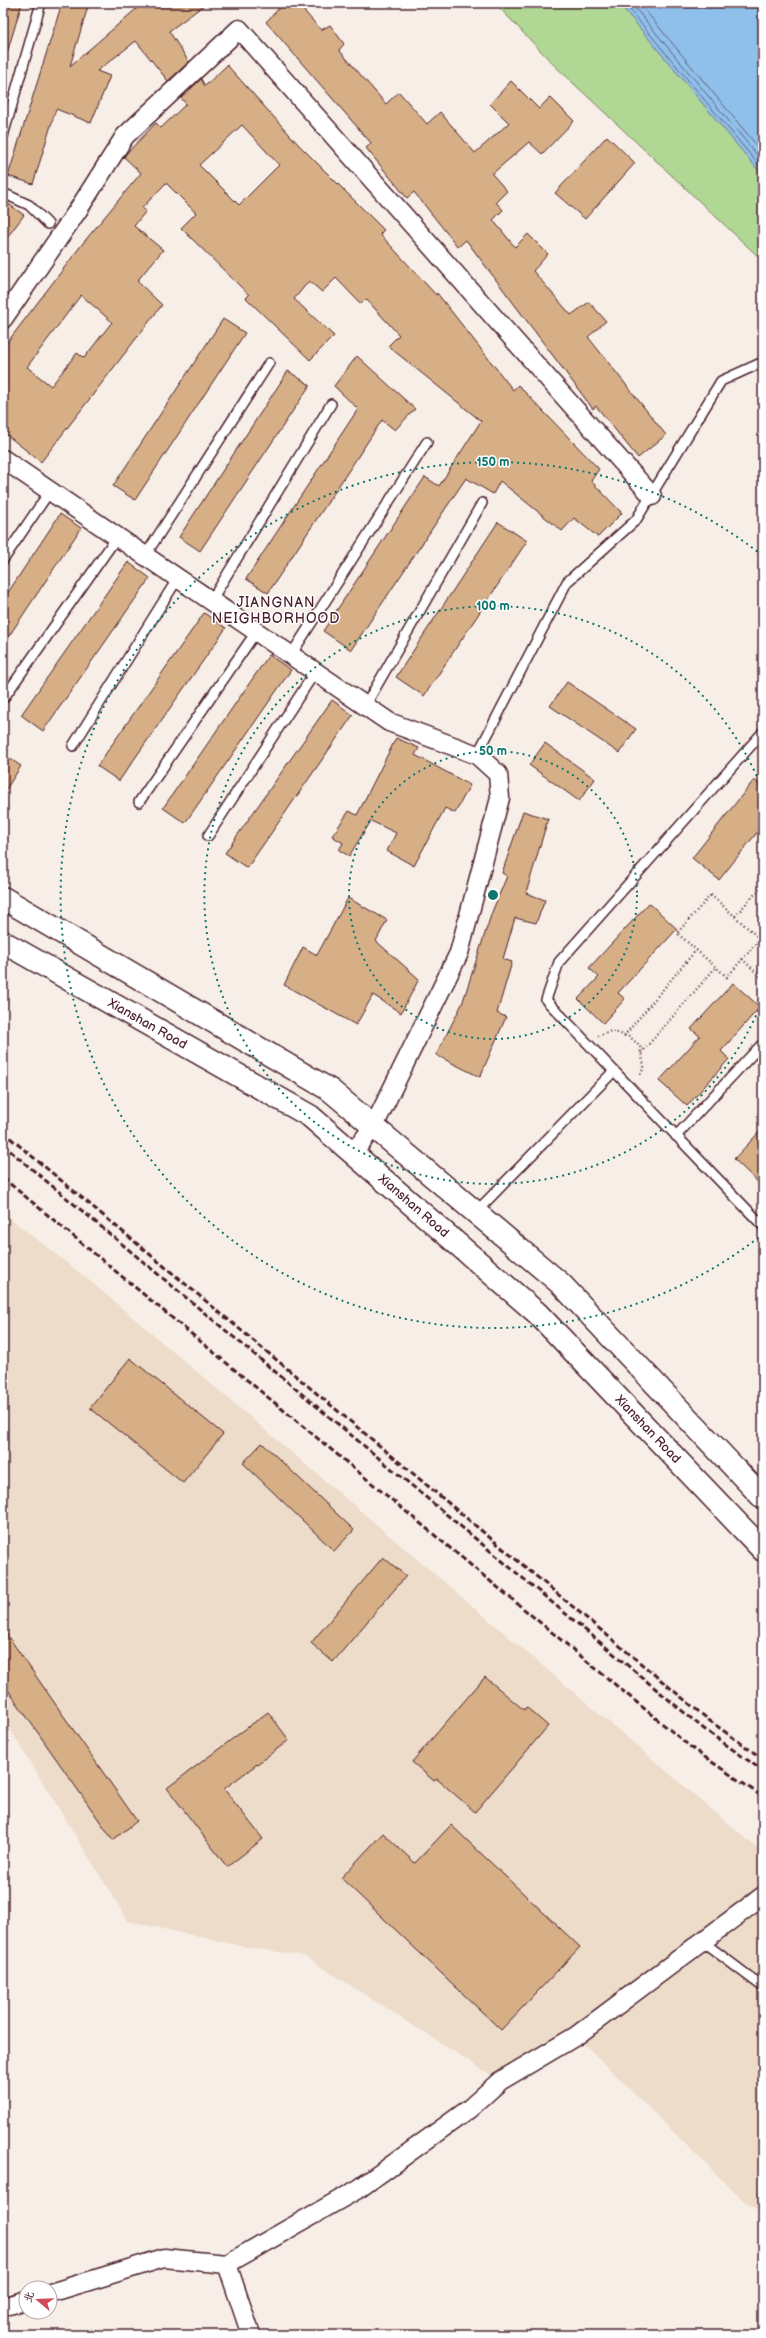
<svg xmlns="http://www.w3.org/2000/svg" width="766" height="2338" viewBox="0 0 766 2338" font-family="'Balsamiq Sans','LXGW WenKai TC',sans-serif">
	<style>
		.built { fill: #eddcca }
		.green { fill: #b0d894; stroke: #7d7c60 }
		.water { fill: #8fc0eb; stroke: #73809e }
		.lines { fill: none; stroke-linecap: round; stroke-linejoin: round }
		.shore { stroke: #665f78; stroke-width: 1 }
		.building { fill: #d6af87; stroke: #4a1f2b; fill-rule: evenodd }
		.lane-casing { stroke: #4a1f2b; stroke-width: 12 }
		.street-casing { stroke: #4a1f2b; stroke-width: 21 }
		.highway-casing { stroke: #4a1f2b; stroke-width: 25 }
		.path { stroke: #4a1f2b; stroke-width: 2.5; stroke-dasharray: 1 3; stroke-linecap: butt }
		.lane { stroke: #fff; stroke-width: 9 }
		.street { stroke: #fff; stroke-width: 18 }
		.highway { stroke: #fff; stroke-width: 22 }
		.rail { stroke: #4a1f2b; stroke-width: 3; stroke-dasharray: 6 3; stroke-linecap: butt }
		.ring { fill: none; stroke: #0f766e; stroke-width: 2; stroke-dasharray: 2 4 }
		.labels { text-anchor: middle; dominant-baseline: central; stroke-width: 3; stroke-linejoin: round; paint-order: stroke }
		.street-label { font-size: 13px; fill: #4a1f2b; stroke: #fff }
		.neighbourhood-label { font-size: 14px; letter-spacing: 1px; fill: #4a1f2b; stroke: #fff }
		.centre { fill: #0f766e; stroke: #fff; stroke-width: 2 }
		.ring-label { font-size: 12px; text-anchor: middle; font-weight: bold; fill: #0f766e; stroke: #fff; stroke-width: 3; stroke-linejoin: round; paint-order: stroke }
	</style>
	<rect width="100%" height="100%" fill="#f7efe7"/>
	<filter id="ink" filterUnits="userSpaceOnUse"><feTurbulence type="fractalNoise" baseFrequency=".025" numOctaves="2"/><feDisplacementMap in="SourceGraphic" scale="8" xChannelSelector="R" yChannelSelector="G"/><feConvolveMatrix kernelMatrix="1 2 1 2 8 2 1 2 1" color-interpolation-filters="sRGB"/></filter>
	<g filter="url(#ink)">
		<polygon class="built" points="3,1213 90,1281 763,1853 763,2216 735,2193 576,2036 500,2081 304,1956 240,1946 128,1921 3,1718"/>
		<polygon class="green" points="495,3 619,3 763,176 763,261 555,66"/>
		<polygon class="water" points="619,3 763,3 763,176"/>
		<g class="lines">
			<g class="shore">
				<polyline points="624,3 763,170"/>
				<polyline points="631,3 763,162"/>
				<polyline points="639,3 763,153"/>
			</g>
		</g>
		<g class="building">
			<polygon points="3,3 22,3 7,53 3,53"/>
			<polygon points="62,3 89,3 70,66 143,3 207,3 169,31 189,62 168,81 136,41 97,71 110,76 91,123 56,109 33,184 8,176"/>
			<polygon points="284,3 297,3 321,30 330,25 344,44 339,50 386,104 399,92 427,124 440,112 475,153 509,123 490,104 511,81 539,109 550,97 574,121 542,154 529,142 492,174 507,191 496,202 503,210 493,220 515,247 528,234 548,254 533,271 571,315 589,302 606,321 588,337 666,435 638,458 596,406 593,409 466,240 458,247 414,192 407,198 366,148 371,143 266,22"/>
			<path d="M227,65l72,80 85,85 -4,4 56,61 1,-2 76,97 5,-5 81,84 -8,12 31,32 -24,24 -24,-19 -12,13 -62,-50 -7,13 -27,-16 -115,172 -28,-19 102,-154 14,9 42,-65 -93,-75 11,-11 -33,-36 -5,5 -25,-26 -14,14 -13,-11 -15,18 40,37 -24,24 -64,-62 3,-3 -68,-67 15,-15 -30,-30 -24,25 4,3 -12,15 29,24 -26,31 25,24 -121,157 -38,-30v-84l80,-105 58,-70 -17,-16 2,-3 30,-31 5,5 25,-24 -5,-6 20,-19 4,7zM242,125l37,40 -40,40 -40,-40zM81,295l31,27 -28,36 -7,-5 -26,33 -24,-19z"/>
			<polygon points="607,136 635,163 585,219 555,193"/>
			<polygon points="3,200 24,215 3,243"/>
			<polygon points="223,319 245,333 135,500 113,486"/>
			<polygon points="357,356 415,409 395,430 382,420 268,593 246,579 358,409 334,386"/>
			<polygon points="288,371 310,385 200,551 179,537"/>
			<polygon points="60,514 81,528 3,645 3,600"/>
			<polygon points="498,522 527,541 424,696 396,677"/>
			<polygon points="128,562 150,578 43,731 21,715"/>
			<polygon points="204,613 226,628 119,781 97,766"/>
			<polygon points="269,655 291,670 185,823 163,808"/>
			<polygon points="567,682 636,729 619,753 550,706"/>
			<polygon points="332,700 353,715 247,868 225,853"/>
			<polygon points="396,738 419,748 415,755 470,785 455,813 445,808 414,866 387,851 396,833 371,821 349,856 339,850 343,843 332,836 349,811 357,815"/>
			<polygon points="545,743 595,779 579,801 529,765"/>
			<polygon points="3,754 21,766 3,794"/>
			<polygon points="754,780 763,787 763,825 719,880 692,858"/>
			<polygon points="523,811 548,819 526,893 545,900 536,923 515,918 503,959 512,962 497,1013 506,1017 480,1077 436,1055 462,1004 492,912 507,876 502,873"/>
			<polygon points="348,898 387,920 376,941 419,979 401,1013 373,995 356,1025 284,985 303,947 317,955"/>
			<polygon points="649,903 677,929 618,993 625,999 603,1023 578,999 599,977 589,968"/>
			<polygon points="733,983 760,1007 721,1051 729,1059 687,1106 659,1081 700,1036 691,1029"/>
			<polygon points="763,1128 763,1187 734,1159"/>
			<polygon points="130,1358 223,1434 183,1483 90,1408"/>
			<polygon points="262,1443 354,1530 334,1551 243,1463"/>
			<polygon points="383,1557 406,1576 333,1662 311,1643"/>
			<polygon points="3,1629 137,1821 113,1840 3,1683"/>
			<polygon points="485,1677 524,1710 526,1707 548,1726 475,1812 437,1779 434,1781 412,1762"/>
			<polygon points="268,1712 289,1740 224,1789 263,1839 227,1867 167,1788"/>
			<polygon points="451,1825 580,1947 501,2030 341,1878 383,1833 415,1863"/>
		</g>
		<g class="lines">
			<g class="lane-casing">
				<g id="lane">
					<polyline points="3,136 41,3"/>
					<polyline points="3,193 29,205 48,224"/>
					<polyline points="145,556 269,363"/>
					<polyline points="3,560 50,491"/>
					<polyline points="211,601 331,404"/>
					<polyline points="291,655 427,442"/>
					<polyline points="3,699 117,537"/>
					<polyline points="365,706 482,503"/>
					<polyline points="763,732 559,962 546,1000 763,1226"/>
					<polyline points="73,746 178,578"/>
					<polyline points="477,755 567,582 636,520 721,381 763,362"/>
					<polyline points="139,802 256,632"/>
					<polyline points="208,836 315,672"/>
					<polyline points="676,1136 763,1043"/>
					<polyline points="476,1212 613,1072"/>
					<polyline points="702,1941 763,1987"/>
				</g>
			</g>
			<g class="street-casing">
				<g id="street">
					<polyline points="3,319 78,210 125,136 239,29 652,496"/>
					<polyline points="3,459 389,722 477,755 498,774 500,798 459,953 374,1126 353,1153"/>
					<polyline points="227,2264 251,2335"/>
					<polyline points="50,2293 164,2258 227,2264 360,2188 469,2109 500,2081 576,2036 763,1896"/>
					<polyline points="3,2307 26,2300"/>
				</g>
			</g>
			<g class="highway-casing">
				<g id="highway">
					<polyline points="3,898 330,1090 561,1284 763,1498"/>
					<path id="s1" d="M3,942l307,174 227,197 226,237"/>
				</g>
			</g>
			<g class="path">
				<polygon points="711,895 760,939 727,977 677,933"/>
				<polyline points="735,916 763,885"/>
				<polyline points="742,959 763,979"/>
				<polyline points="598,1036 611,1031 630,1037 640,1046 644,1067 639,1077"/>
				<polyline points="624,1036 696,950"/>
				<polyline points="641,1053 716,967"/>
			</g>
			<use href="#lane" class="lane"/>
			<use href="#street" class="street"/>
			<use href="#highway" class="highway"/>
			<g class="rail">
				<polyline points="3,1132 710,1721 763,1759"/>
				<polyline points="3,1145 704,1729 763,1771"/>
				<polyline points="3,1178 693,1749 763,1797"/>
			</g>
		</g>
	</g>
	<g class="ring">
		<circle cx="493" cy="895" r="144"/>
		<path d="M763 999A289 289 0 1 1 763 791"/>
		<path d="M763 1234A433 433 0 1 1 763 556"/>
	</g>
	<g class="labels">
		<g class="street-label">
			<text stroke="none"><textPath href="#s1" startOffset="166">Xianshan Road</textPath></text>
			<text stroke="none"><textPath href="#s1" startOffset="490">Xianshan Road</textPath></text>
			<text stroke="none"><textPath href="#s1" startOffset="814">Xianshan Road</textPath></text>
		</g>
		<g class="neighbourhood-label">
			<text x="276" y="602">JIANGNAN<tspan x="276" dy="16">NEIGHBORHOOD</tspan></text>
		</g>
	</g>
	<circle cx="493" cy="895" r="6" class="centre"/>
	<g class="ring-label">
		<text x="493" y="466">150 m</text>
		<text x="493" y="610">100 m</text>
		<text x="493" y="755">50 m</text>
	</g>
	<rect width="766" height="2338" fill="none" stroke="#fff" stroke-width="16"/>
	<rect x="8" y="8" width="750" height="2322" fill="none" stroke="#4a1f2b" stroke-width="1.5" filter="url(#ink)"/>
	<g transform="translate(38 2300) rotate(289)"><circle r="19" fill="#ffffff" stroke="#b7a5aa"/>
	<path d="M0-3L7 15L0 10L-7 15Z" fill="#d1495b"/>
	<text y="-6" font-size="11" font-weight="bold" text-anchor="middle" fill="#4a1f2b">北</text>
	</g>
</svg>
